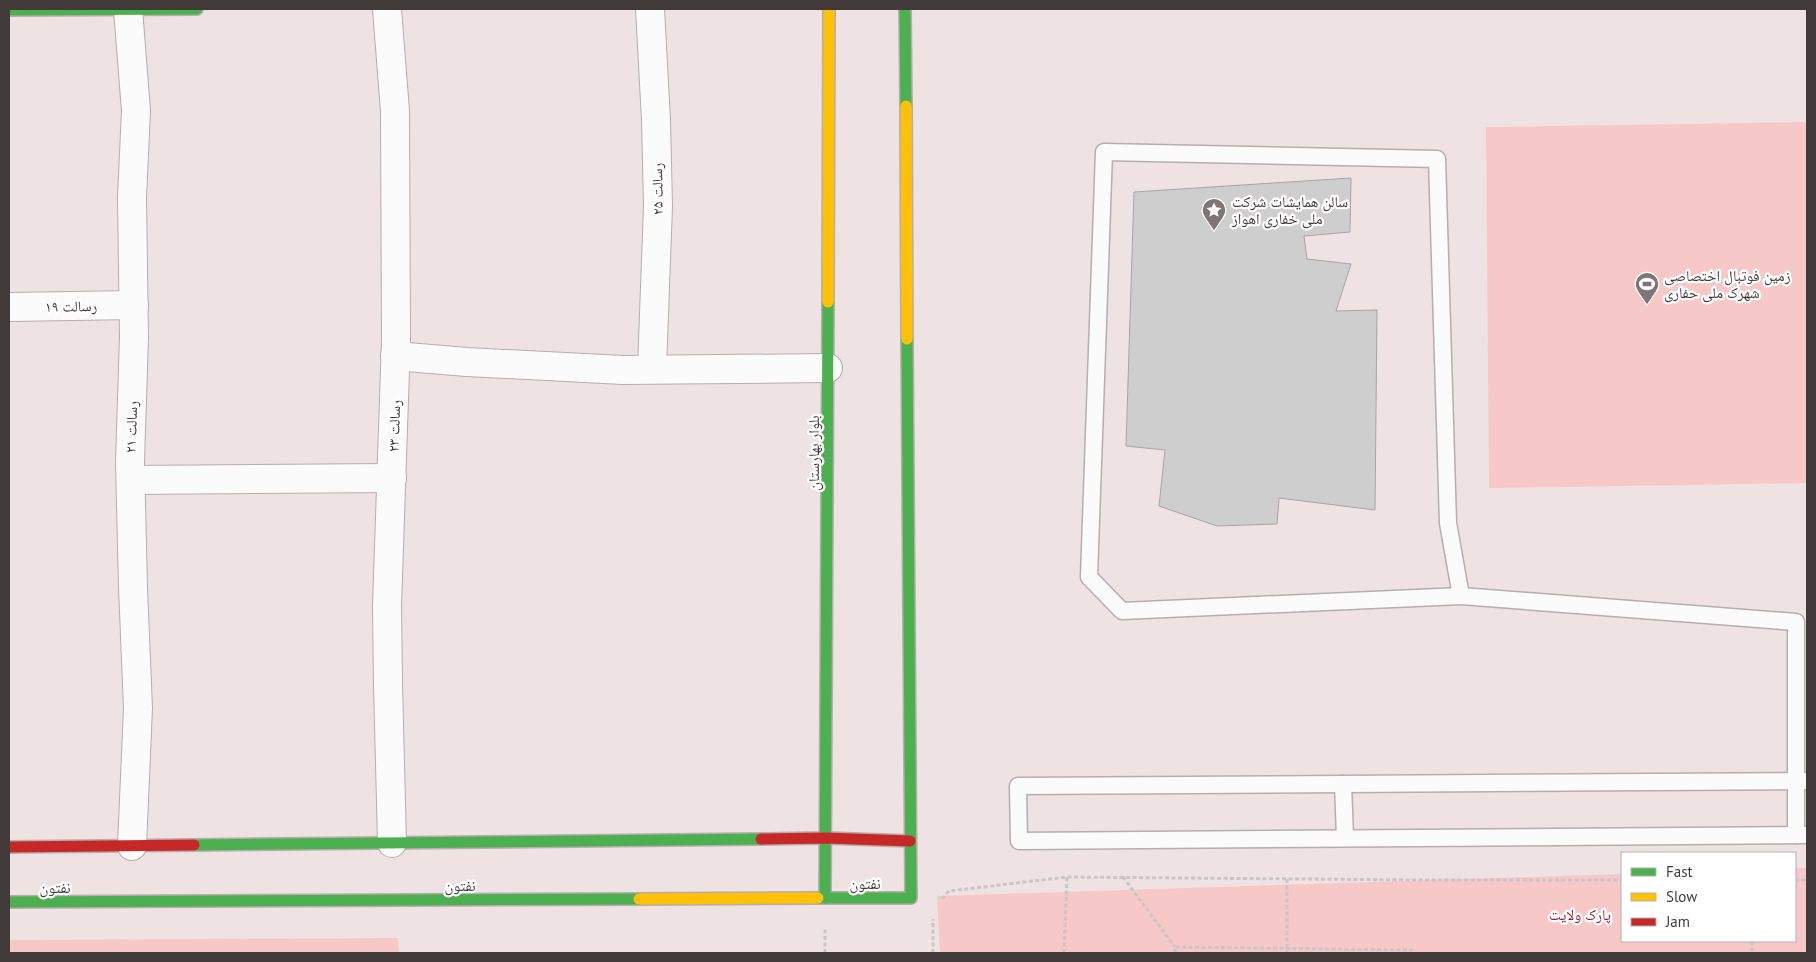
<svg xmlns="http://www.w3.org/2000/svg" width="1816" height="962" viewBox="0 0 1816 962" font-family="'PT Sans','Noto Naskh Arabic',sans-serif">
	<style>
		.green { fill: #f6c8c7 }
		.building { fill: #cfcecf; stroke: #a6a4a5 }
		.lines { fill: none; stroke-linecap: round; stroke-linejoin: round }
		.lane-casing { stroke: #b6aead; stroke-width: 19 }
		.street-casing { stroke: #b6aead; stroke-width: 30 }
		.fast-casing { stroke: #b6aead; stroke-width: 14 }
		.slow-casing { stroke: #b6aead; stroke-width: 14 }
		.jam-casing { stroke: #b6aead; stroke-width: 14 }
		.path { stroke: #cbc6c6; stroke-width: 3; stroke-dasharray: 4 2.5; stroke-linecap: butt }
		.lane { stroke: #fcfbfb; stroke-width: 16 }
		.street { stroke: #fcfbfb; stroke-width: 28 }
		.fast { stroke: #4caf50; stroke-width: 11 }
		.slow { stroke: #ffc107; stroke-width: 11 }
		.jam { stroke: #c62828; stroke-width: 11 }
		.labels { text-anchor: middle; dominant-baseline: central; stroke-width: 4.5; stroke-linejoin: round; paint-order: stroke }
		.street-label { font-size: 15px; fill: #413a39; stroke: #fff }
		.poi-label { font-size: 15px; fill: #413a39; stroke: #fff; text-anchor: start }
		.park-label { font-size: 15px; fill: #9a1d2d; stroke: #fff }
	</style>
	<rect width="100%" height="100%" fill="#eee3e2"/>
	<g class="green">
		<polygon points="1807,122 1807,483 1489,488 1486,127"/>
		<polygon points="1795,868 1807,868 1807,953 940,953 937,896 1622,874 1622,941 1795,941"/>
		<polygon points="398,938 399,953 9,953 9,940"/>
	</g>
	<polygon class="building" points="1351,178 1350,232 1304,236 1307,259 1351,264 1336,311 1377,310 1375,510 1279,498 1277,524 1217,526 1159,506 1165,450 1126,446 1134,192"/>
	<g class="lines">
		<g class="lane-casing">
			<g id="lane">
				<polyline points="1461,596 1448,523 1437,159 1104,152 1089,577 1122,611 1461,596 1796,622 1796,835"/>
				<polyline points="1805,781 1018,786 1019,841 1806,835"/>
				<polyline points="1343,784 1345,838"/>
			</g>
		</g>
		<g class="street-casing">
			<g id="street">
				<polyline points="128,9 136,111 132,197 134,337 130,462 133,588 138,708 132,846"/>
				<polyline points="387,9 395,111 396,340 387,606 388,684 392,843"/>
				<polyline points="650,9 656,120 658,206 652,369"/>
				<polyline points="9,307 134,305"/>
				<polyline points="395,356 467,362 623,370 828,368"/>
				<polyline points="131,480 392,478"/>
			</g>
		</g>
		<g class="fast-casing">
			<g id="fast">
				<polyline points="905,9 906,106"/>
				<polyline points="9,10 197,9"/>
				<polyline points="194,845 761,839"/>
				<polyline points="818,898 911,898 907,339"/>
				<polyline points="825,898 828,302"/>
				<polyline points="9,902 639,899"/>
			</g>
		</g>
		<g class="slow-casing">
			<g id="slow">
				<polyline points="906,106 907,339"/>
				<polyline points="828,302 829,9"/>
				<polyline points="639,899 818,898"/>
			</g>
		</g>
		<g class="jam-casing">
			<g id="jam">
				<polyline points="761,839 826,838 910,841"/>
				<polyline points="9,847 194,845"/>
			</g>
		</g>
		<g class="path">
			<polyline points="1123,877 1175,947"/>
			<polyline points="1287,879 1287,953"/>
			<polyline points="1795,880 1807,880"/>
			<polyline points="942,899 949,891 1067,877 1419,880 1622,880"/>
			<polyline points="1752,941 1752,953"/>
			<polyline points="825,953 825,929"/>
			<polyline points="933,953 933,919"/>
			<polyline points="1064,953 1067,877"/>
			<polyline points="1175,953 1175,947 1414,950 1414,953"/>
		</g>
		<use href="#lane" class="lane"/>
		<use href="#street" class="street"/>
		<use href="#fast" class="fast"/>
		<use href="#slow" class="slow"/>
		<use href="#jam" class="jam"/>
	</g>
	<defs>
		<g id="sight-pin" transform="scale(1.25)"><path d="M0 17L-7.5 6A9.5 9.5 0 1 1 7.5 6Z" fill="#7e7574" stroke="#fff"/><path d="M0-6L1.8-2.2L6-1.7L2.9 1.2L3.7 5.4L0 3.3L-3.7 5.4L-2.9 1.2L-6-1.7L-1.8-2.2Z" fill="#fff"/></g>
		<g id="stadium-pin" transform="scale(1.25)"><path d="M0 17L-7.5 6A9.5 9.5 0 1 1 7.5 6Z" fill="#7e7574" stroke="#fff"/><path d="M0-5a6.5 5 0 1 0 0 10a6.5 5 0 1 0 0-10ZM-3.5-1.8h7v3.6h-7Z" fill="#fff"/></g>
	</defs>
	<g fill-rule="evenodd">
		<use href="#sight-pin" x="1214" y="210"/>
		<use href="#stadium-pin" x="1647" y="284"/>
	</g>
	<g class="labels">
		<g class="street-label">
			<text transform="translate(657 189) rotate(-91)">رسالت ۲۵</text>
			<text transform="translate(71 306) rotate(-1)">رسالت ۱۹</text>
			<text transform="translate(394 426) rotate(-88)">رسالت ۲۳</text>
			<text transform="translate(131 427) rotate(-88)">رسالت ۲۱</text>
			<text transform="translate(813 453) rotate(-90)">بلوار بهارستان</text>
			<text x="865" y="883">نفتون</text>
			<text x="460" y="885">نفتون</text>
			<text x="55" y="887">نفتون</text>
		</g>
		<g class="poi-label">
			<text x="1232" y="201">سالن همایشات شرکت<tspan x="1232" dy="17">ملی خفاری اهواز</tspan></text>
			<text x="1664" y="275">زمین فوتبال اختصاصی<tspan x="1664" dy="17">شهرک ملی حفاری</tspan></text>
		</g>
		<g class="park-label">
			<text x="1580" y="914">پارک ولایت</text>
		</g>
	</g>
	<rect width="1816" height="962" fill="none" stroke="#413a39" stroke-width="20"/>
	<rect x="1621" y="852" width="175" height="90" fill="#ffffff" stroke="#b3b0b0"/>
	<rect x="1631" y="868" width="25" height="8" fill="#4caf50" stroke="#b3b0b0"/>
	<text x="1666" y="877" font-size="15" fill="#413a39">Fast</text>
	<rect x="1631" y="893" width="25" height="8" fill="#ffc107" stroke="#b3b0b0"/>
	<text x="1666" y="902" font-size="15" fill="#413a39">Slow</text>
	<rect x="1631" y="918" width="25" height="8" fill="#c62828" stroke="#b3b0b0"/>
	<text x="1666" y="927" font-size="15" fill="#413a39">Jam</text>
</svg>
